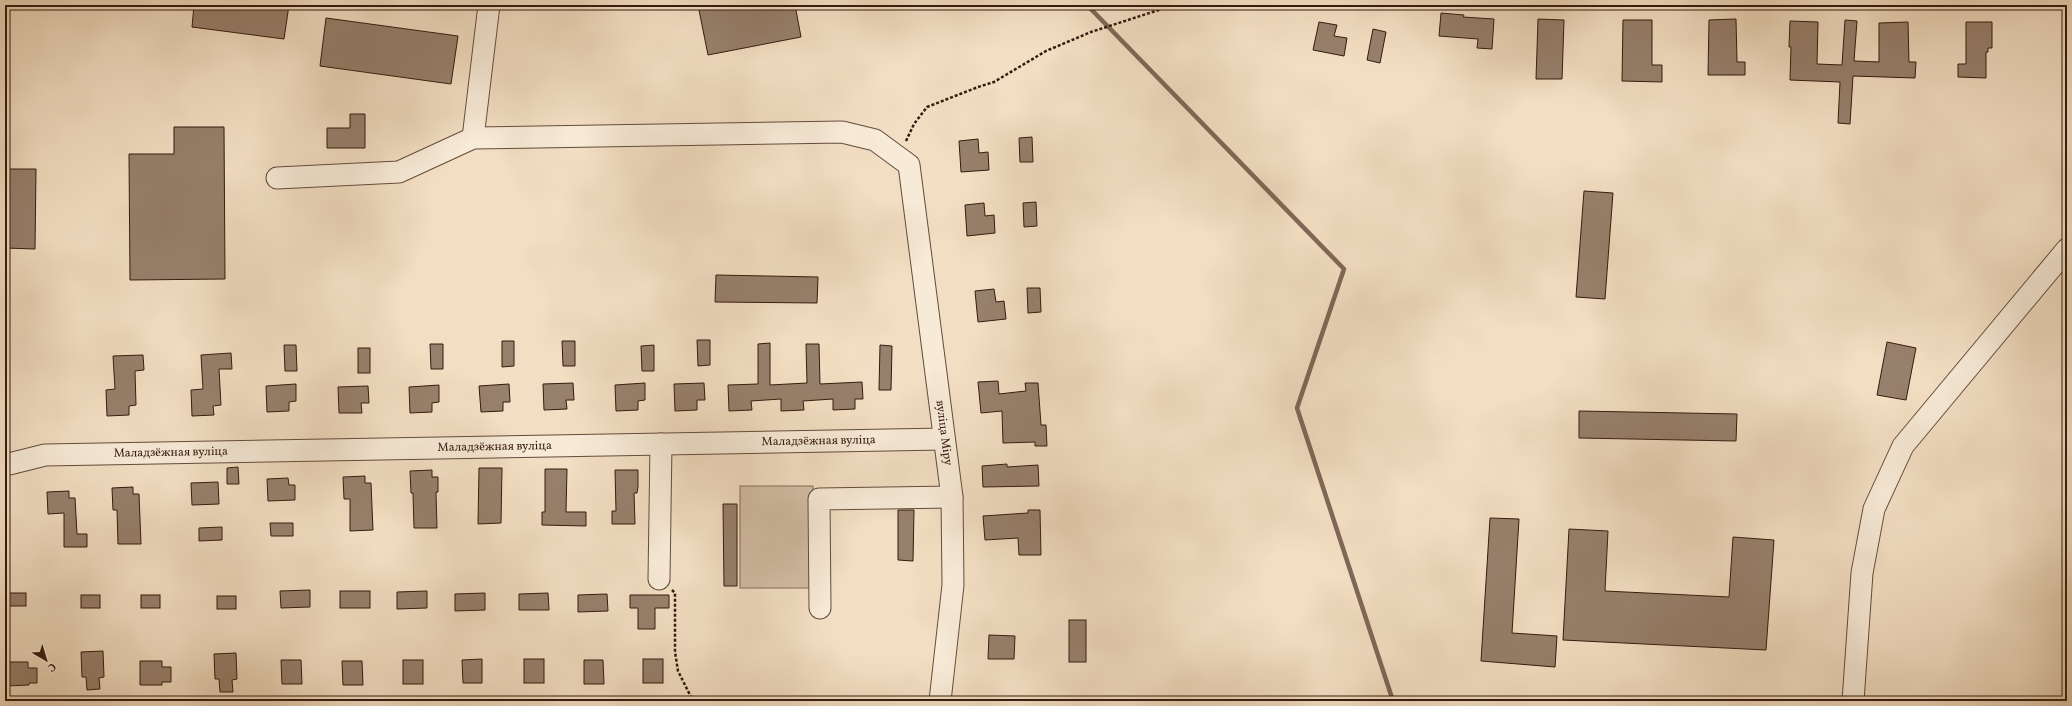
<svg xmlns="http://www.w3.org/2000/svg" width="2072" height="706" viewBox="0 0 2072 706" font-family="Vollkorn,serif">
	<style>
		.green { fill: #d2bda4; stroke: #846c5a }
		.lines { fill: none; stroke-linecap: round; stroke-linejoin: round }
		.stream { stroke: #806756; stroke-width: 4.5 }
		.building { fill: #97806c; stroke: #351a0f }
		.minor-casing { stroke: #644b3c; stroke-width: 23 }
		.path { stroke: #351a0f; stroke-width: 2.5; stroke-dasharray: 3 2; stroke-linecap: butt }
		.minor { stroke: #f7ead7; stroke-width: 21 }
		.labels { text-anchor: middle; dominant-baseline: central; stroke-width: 3; stroke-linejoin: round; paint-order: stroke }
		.street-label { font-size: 12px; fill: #351a0f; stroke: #f7ead7 }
	</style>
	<rect width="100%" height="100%" fill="#f2dec2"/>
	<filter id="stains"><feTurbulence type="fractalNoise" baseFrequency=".005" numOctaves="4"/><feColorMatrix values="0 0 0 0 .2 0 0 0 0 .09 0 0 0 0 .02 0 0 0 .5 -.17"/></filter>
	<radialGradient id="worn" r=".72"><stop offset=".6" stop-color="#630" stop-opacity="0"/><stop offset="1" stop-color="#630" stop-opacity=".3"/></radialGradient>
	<rect class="green" x="740" y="486" width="73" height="102"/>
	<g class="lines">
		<polyline class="stream" points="1087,5 1344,269 1297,408 1393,701"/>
	</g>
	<g class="building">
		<polygon points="194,5 289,5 284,39 192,27"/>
		<polygon points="698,5 795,5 801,37 708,55"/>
		<polygon points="1441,13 1464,15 1463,17 1494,19 1492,49 1477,48 1478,39 1439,36"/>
		<polygon points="326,18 458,36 451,84 320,66"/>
		<polygon points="1538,19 1564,20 1562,79 1536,79"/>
		<polygon points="1736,19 1737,62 1745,62 1745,75 1708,75 1709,20"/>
		<polygon points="1623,20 1652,20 1652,65 1662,65 1662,82 1622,81"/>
		<polygon points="1845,20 1857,21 1854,61 1879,62 1879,23 1908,22 1909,62 1916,62 1915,78 1853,76 1850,124 1838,123 1840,82 1790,80 1791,47 1789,47 1790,21 1818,22 1817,64 1842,65"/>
		<polygon points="1319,22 1337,25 1334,36 1347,38 1344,56 1313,50"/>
		<polygon points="1966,22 1992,22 1992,48 1988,48 1988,52 1986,52 1986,78 1958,77 1958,64 1966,64"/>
		<polygon points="1373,29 1386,32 1380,63 1367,60"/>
		<polygon points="350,114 365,114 365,148 327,148 327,128 350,128"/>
		<polygon points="174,127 224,127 225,279 130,280 129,154 174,154"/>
		<polygon points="1032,137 1033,162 1020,162 1019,138"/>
		<polygon points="978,139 979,153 988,152 989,170 961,172 959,141"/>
		<polygon points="5,169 36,169 35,249 5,248"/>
		<polygon points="1584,191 1613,193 1605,299 1576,297"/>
		<polygon points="1036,202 1037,226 1024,227 1023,203"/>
		<polygon points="984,203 985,216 994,215 995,233 967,236 965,205"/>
		<polygon points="716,275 818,277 817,303 715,302"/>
		<polygon points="1027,288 1040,288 1041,312 1028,313"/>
		<polygon points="994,289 996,302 1004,301 1006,319 978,322 975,291"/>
		<polygon points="697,340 710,340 710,365 698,366"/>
		<polygon points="502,341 514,341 514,366 502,367"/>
		<polygon points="562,341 575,341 575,366 563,366"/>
		<polygon points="1887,342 1916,348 1906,400 1877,395"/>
		<polygon points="770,343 770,385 807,383 806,344 819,344 820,384 862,382 863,399 855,399 855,409 833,410 833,399 803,401 804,410 781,411 781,399 751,401 752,410 729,411 728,385 758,384 758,344"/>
		<polygon points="430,344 443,344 443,369 431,369"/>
		<polygon points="284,345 296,345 297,371 285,371"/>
		<polygon points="654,345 654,371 642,371 641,346"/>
		<polygon points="880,345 892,346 891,390 879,390"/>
		<rect x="358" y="348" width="12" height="25"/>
		<polygon points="231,353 232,369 219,369 221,405 213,406 214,415 192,416 191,390 203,389 201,355"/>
		<polygon points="143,355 144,370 135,371 136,405 129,406 129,415 107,416 106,390 115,389 113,356"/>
		<polygon points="998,381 999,394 1026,391 1025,383 1038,383 1041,425 1046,425 1047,446 1035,446 1035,442 1003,443 1002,411 981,413 978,382"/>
		<polygon points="573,383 574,400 566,400 567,409 544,410 543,384"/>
		<polygon points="645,383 645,400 638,401 638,410 616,411 615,385"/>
		<polygon points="704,383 705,400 697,400 697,410 675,411 674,384"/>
		<polygon points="296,384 296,401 289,402 289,411 267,412 266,386"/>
		<polygon points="509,384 510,402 503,402 503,411 481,412 479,386"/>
		<polygon points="439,385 439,402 432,403 432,412 410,413 409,387"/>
		<polygon points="368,386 369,403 361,403 362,413 339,413 338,387"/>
		<polygon points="1579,411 1737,414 1736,441 1579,438"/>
		<polygon points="1007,464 1007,467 1038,465 1039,486 983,487 982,466"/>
		<polygon points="238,467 239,484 227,484 227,468"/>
		<polygon points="479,468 502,468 501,523 478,524"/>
		<polygon points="545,469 567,469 566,512 586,512 586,526 542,525 542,512 545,512"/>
		<polygon points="432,470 432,477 438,477 438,492 436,492 437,528 414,528 413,493 411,493 410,471"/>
		<polygon points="615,470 638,470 638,487 637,493 634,493 635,524 612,524 612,511 616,511"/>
		<polygon points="365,476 365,483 371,483 373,530 350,531 350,499 344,499 343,477"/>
		<polygon points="288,478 289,485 295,485 295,500 268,501 267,479"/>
		<polygon points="218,482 219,504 192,505 191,483"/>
		<polygon points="133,487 133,494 139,494 141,544 118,544 117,510 113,510 112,488"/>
		<polygon points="69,491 69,498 75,498 77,534 87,534 87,547 64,547 64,513 48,514 47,492"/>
		<polygon points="723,504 737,504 737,586 724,586"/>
		<polygon points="898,510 914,510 913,561 898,560"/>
		<polygon points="1028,510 1040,510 1041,555 1019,555 1018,538 985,540 983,516 1028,513"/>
		<polygon points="1490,518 1519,519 1512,633 1557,636 1555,667 1481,661"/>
		<polygon points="270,523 293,523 293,536 271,536"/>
		<polygon points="222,527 222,540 199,541 199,528"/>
		<polygon points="1569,529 1608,531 1605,591 1729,597 1733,537 1774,540 1766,650 1563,640"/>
		<polygon points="310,590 310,607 281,608 280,591"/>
		<rect x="340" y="591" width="30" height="17"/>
		<polygon points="427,591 427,608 397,609 397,592"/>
		<rect x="7" y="593" width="19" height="13"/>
		<polygon points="485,593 485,610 455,611 455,594"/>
		<polygon points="548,593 549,610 519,610 519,594"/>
		<polygon points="607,594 608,611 578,612 578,595"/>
		<rect x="81" y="595" width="19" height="13"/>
		<rect x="141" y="595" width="19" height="13"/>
		<polygon points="630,595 669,595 669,608 655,608 655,629 638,629 638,608 630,608"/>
		<rect x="217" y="596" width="19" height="13"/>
		<rect x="1069" y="620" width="17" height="42"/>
		<polygon points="989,635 1015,636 1014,659 988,659"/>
		<polygon points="103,651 104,677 99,678 100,689 87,690 86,677 82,677 81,652"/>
		<polygon points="236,653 237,679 232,680 233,692 220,692 219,679 215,679 214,654"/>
		<polygon points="482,659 482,683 463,683 462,660"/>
		<rect x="524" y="659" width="20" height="24"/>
		<rect x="643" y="659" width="20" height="24"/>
		<polygon points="281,660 301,660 302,684 282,684"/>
		<rect x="403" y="660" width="20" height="24"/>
		<polygon points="584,660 603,660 604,684 584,684"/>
		<polygon points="140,661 162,661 162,667 171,667 171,682 162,682 162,685 140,685"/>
		<polygon points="342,661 362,661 363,685 343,685"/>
		<polygon points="6,662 28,662 28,668 37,668 37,683 29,683 29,685 7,686"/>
	</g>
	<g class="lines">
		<g class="minor-casing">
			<g id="minor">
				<polyline points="473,138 489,5"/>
				<path id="s1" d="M277,178l122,-6 74,-34 369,-6 33,8 34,25 43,332 1,88 -13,116"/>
				<path id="s2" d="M5,465l40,-10 899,-16"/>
				<polyline points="659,579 661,444"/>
				<polyline points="820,608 819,499 952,497"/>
				<polyline points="1853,701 1862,573 1874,509 1903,446 2067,249"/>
			</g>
		</g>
		<g class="path">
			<polyline points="906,141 914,124 927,107 978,87 994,82 1046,51 1091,32 1174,5"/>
			<polyline points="672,590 675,593 675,652 678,671 693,701"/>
		</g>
		<use href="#minor" class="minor"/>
	</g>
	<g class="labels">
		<g class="street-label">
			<text stroke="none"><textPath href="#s1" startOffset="919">вуліца Міру</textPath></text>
			<text stroke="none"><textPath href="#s2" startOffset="815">Маладзёжная вуліца</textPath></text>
			<text stroke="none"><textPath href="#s2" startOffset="491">Маладзёжная вуліца</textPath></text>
			<text stroke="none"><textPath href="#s2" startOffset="167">Маладзёжная вуліца</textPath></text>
		</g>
	</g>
	<rect width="2072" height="706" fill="none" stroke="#f2dec2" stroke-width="20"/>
	<rect x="6" y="6" width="2060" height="694" fill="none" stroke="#351a0f" stroke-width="2"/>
	<rect x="10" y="10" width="2052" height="686" fill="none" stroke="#351a0f"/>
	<g transform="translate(46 660) rotate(142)" stroke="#f7ead7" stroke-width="3" paint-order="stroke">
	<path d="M0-3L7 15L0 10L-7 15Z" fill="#351a0f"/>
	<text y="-6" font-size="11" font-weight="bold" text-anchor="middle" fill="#351a0f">С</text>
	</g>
	<rect width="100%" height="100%" filter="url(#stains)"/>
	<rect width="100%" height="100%" fill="url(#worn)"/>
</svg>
